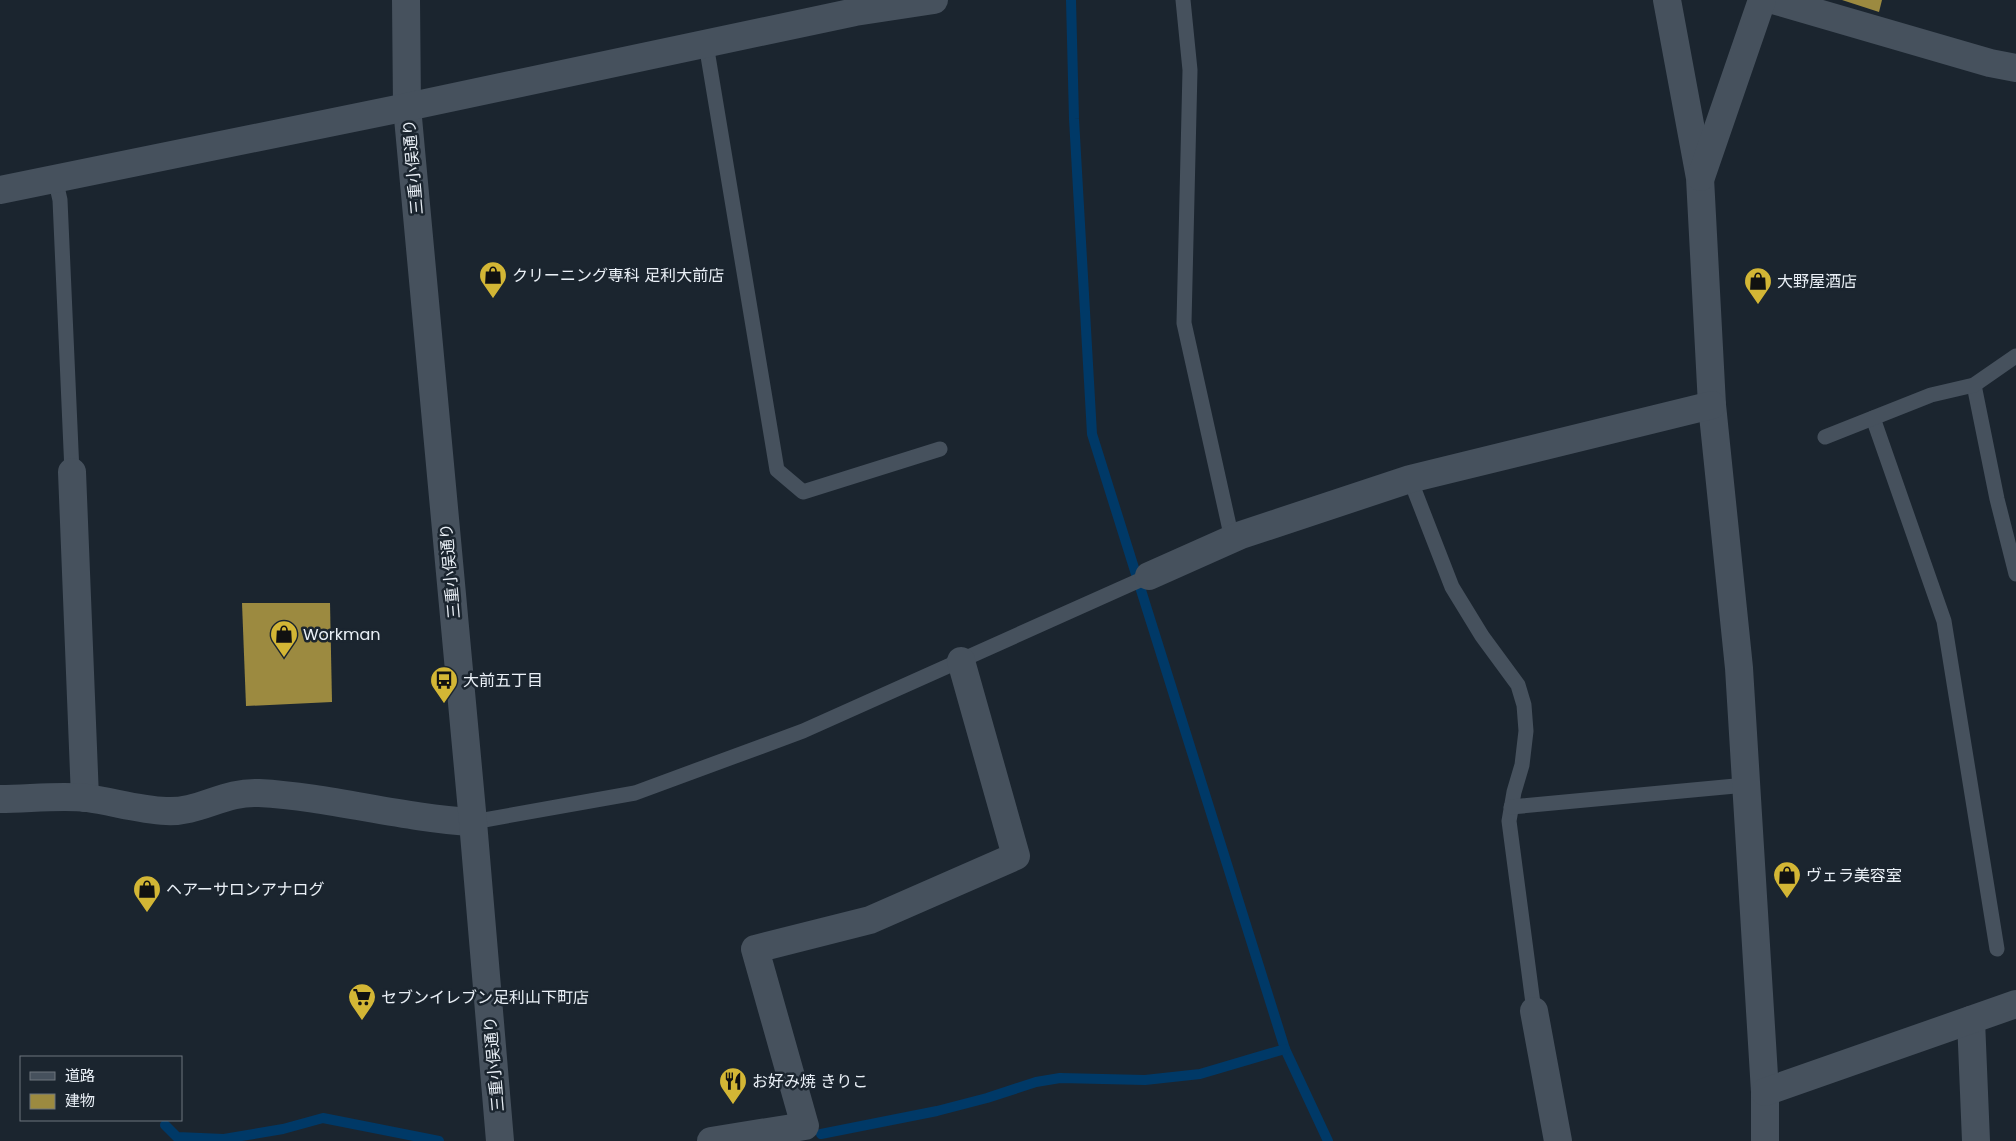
<svg xmlns="http://www.w3.org/2000/svg" width="2016" height="1141" viewBox="0 0 2016 1141" font-family="Poppins,'Noto Sans JP',sans-serif">
	<style>
		.lines { fill: none; stroke-linecap: round; stroke-linejoin: round }
		.stream { stroke: #003967; stroke-width: 10 }
		.building { fill: #9c8a40 }
		.service { stroke: #46515d; stroke-width: 15 }
		.minor { stroke: #46515d; stroke-width: 28 }
		.tertiary { stroke: #46515d; stroke-width: 28 }
		.labels { text-anchor: middle; dominant-baseline: central; stroke-width: 5; stroke-linejoin: round; paint-order: stroke }
		.street-label { font-size: 16px; fill: #eaf0f7; stroke: #1b252f }
		.poi-label { font-size: 16px; fill: #eaf0f7; stroke: #1b252f; text-anchor: start }
	</style>
	<rect width="100%" height="100%" fill="#1b252f"/>
	<g class="lines">
		<g class="stream">
			<polyline points="1071,0 1074,119 1092,434 1285,1049 1328,1141"/>
			<polyline points="165,1125 177,1137 224,1139 283,1129 323,1118 439,1141"/>
			<polyline points="821,1134 937,1111 987,1098 1036,1082 1060,1078 1145,1080 1200,1074 1285,1049"/>
		</g>
	</g>
	<g class="building">
		<polygon points="1842,0 1882,0 1879,12"/>
		<polygon points="242,603 330,603 332,702 246,706"/>
	</g>
	<g class="lines">
		<g class="service">
			<polyline points="1183,0 1190,70 1184,323 1232,539"/>
			<polyline points="706,44 777,470 803,492 940,449"/>
			<polyline points="55,178 60,200 72,472"/>
			<polyline points="1974,385 1997,499 2016,574"/>
			<polyline points="1873,418 1944,621 1997,949"/>
			<polyline points="1825,437 1931,395 1974,385 2016,356"/>
			<polyline points="1410,479 1452,587 1482,636 1518,685 1524,705 1526,731 1522,765 1514,792 1509,821 1534,1011"/>
			<polyline points="1511,807 1746,785"/>
			<polyline points="473,822 635,793 803,731 1149,576"/>
		</g>
		<g class="minor">
			<polyline points="1667,0 1700,178 1712,405 1739,668 1765,1092 1765,1141"/>
			<polyline points="1773,0 1990,63 2016,68"/>
			<polyline points="1701,177 1762,0"/>
			<polyline points="72,472 85,798"/>
			<polyline points="1149,576 1241,535 1410,479 1712,405"/>
			<path d="M0,799c27,0 61,-4 87,-1 27,4 53,12 79,13 33,2 58,-20 93,-18 72,4 142,25 214,29"/>
			<polyline points="1534,1011 1558,1141"/>
			<polyline points="1971,1020 1976,1141"/>
			<polyline points="1765,1092 2016,1004"/>
			<polyline points="711,1141 805,1126 755,949 870,920 1016,856 961,661"/>
		</g>
		<g class="tertiary">
			<polyline points="406,0 407,107 473,822 500,1141"/>
			<polyline points="0,190 407,107 855,12 934,0"/>
		</g>
	</g>
	<defs>
		<g id="shop-pin" transform="scale(1.4375)"><path d="M0 17L-7.5 6A9.5 9.5 0 1 1 7.5 6Z" fill="#d3b635" stroke="#1b252f"/><path d="M-5-2.5h2.3a2.7 3.5 0 0 1 5.4 0H5L5.5 6h-11ZM-1.5-2.5h3a1.5 2.3 0 0 0-3 0Z" fill="#111"/></g>
		<g id="bus-pin" transform="scale(1.4375)"><path d="M0 17L-7.5 6A9.5 9.5 0 1 1 7.5 6Z" fill="#d3b635" stroke="#1b252f"/><path d="M-5-6H5V4H4V6H2V4H-2V6H-4V4H-5ZM-3.5-4V0h7V-4ZM-3.5 1.2v1.5H-2V1.2ZM2 1.2v1.5H3.5V1.2Z" fill="#111"/></g>
		<g id="supermarket-pin" transform="scale(1.4375)"><path d="M0 17L-7.5 6A9.5 9.5 0 1 1 7.5 6Z" fill="#d3b635" stroke="#1b252f"/><path d="M-6-5.5h2.5l.6 2H6L4.5 2H-2.5L-4.4-4H-6ZM-1.5 3.2a1.3 1.3 0 1 0 .1 0ZM3 3.2a1.3 1.3 0 1 0 .1 0Z" fill="#111"/></g>
		<g id="restaurant-pin" transform="scale(1.4375)"><path d="M0 17L-7.5 6A9.5 9.5 0 1 1 7.5 6Z" fill="#d3b635" stroke="#1b252f"/><path d="M-5-6h1v4h1v-4h1v4h1v-4h1v5L-1.5 .5V6h-2V.5L-5-1ZM5-6V6H3V1.5H1.5Q1.5-4 5-6Z" fill="#111"/></g>
	</defs>
	<g fill-rule="evenodd">
		<use href="#shop-pin" x="493" y="275"/>
		<use href="#shop-pin" x="1758" y="281"/>
		<use href="#shop-pin" x="284" y="634"/>
		<use href="#bus-pin" x="444" y="680"/>
		<use href="#shop-pin" x="1787" y="875"/>
		<use href="#shop-pin" x="147" y="889"/>
		<use href="#supermarket-pin" x="362" y="997"/>
		<use href="#restaurant-pin" x="733" y="1081"/>
	</g>
	<g class="labels">
		<g class="street-label">
			<text transform="translate(413 167) rotate(-95)">三重小俣通り</text>
			<text transform="translate(450 571) rotate(-95)">三重小俣通り</text>
			<text transform="translate(494 1064) rotate(-95)">三重小俣通り</text>
		</g>
		<g class="poi-label">
			<text x="512" y="275">クリーニング専科 足利大前店</text>
			<text x="1777" y="281">大野屋酒店</text>
			<text x="303" y="634">Workman</text>
			<text x="463" y="680">大前五丁目</text>
			<text x="1806" y="875">ヴェラ美容室</text>
			<text x="166" y="889">ヘアーサロンアナログ</text>
			<text x="381" y="997">セブンイレブン足利山下町店</text>
			<text x="752" y="1081">お好み焼 きりこ</text>
		</g>
	</g>
	<rect x="20" y="1056" width="162" height="65" fill="#1b252f" stroke="#6e767f"/>
	<rect x="30" y="1072" width="25" height="8" fill="#46515d" stroke="#6e767f"/>
	<text x="65" y="1081" font-size="15" fill="#eaf0f7">道路</text>
	<rect x="30" y="1094" width="25" height="15" fill="#9c8a40" stroke="#6e767f"/>
	<text x="65" y="1106" font-size="15" fill="#eaf0f7">建物</text>
</svg>
